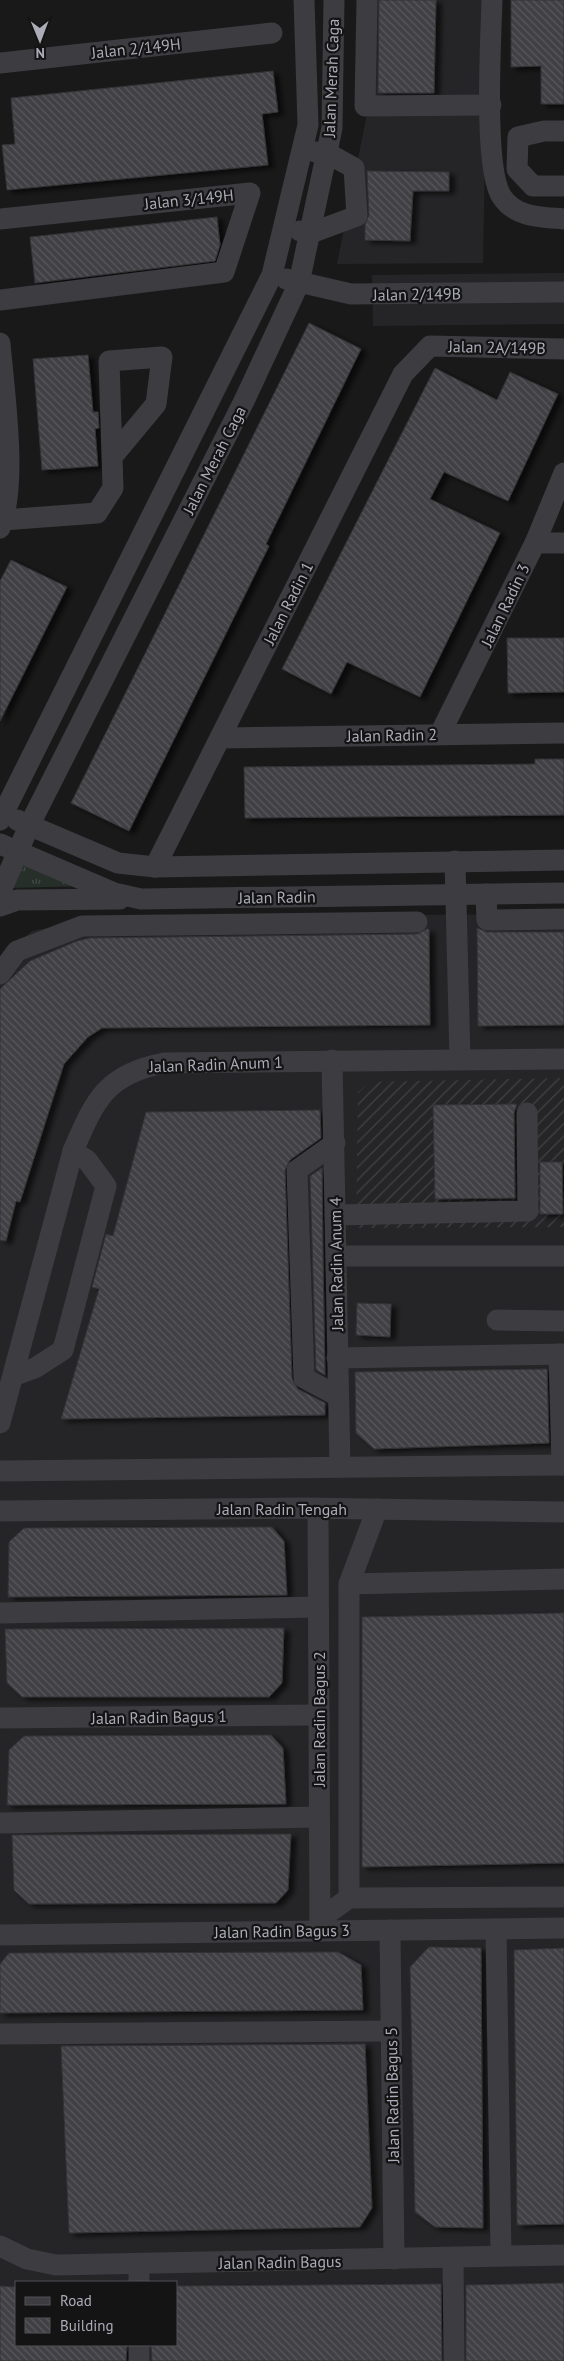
<svg xmlns="http://www.w3.org/2000/svg" width="564" height="2361" viewBox="0 0 564 2361" font-family="'PT Sans',sans-serif">
	<style>
		.built { fill: #252527; fill-rule: evenodd }
		.industrial { fill: url(#industrial-furrows) }
		.grass { fill: url(#grass-tufts) }
		.building { fill: url(#building-back-hatch); stroke: #343336; filter: url(#shadow) }
		.lines { fill: none; stroke-linecap: round; stroke-linejoin: round }
		.minor { stroke: #3c3c41; stroke-width: 21 }
		.labels { text-anchor: middle; dominant-baseline: central; stroke-width: 4.5; stroke-linejoin: round; paint-order: stroke }
		.street-label { font-size: 16px; fill: #acacb9; stroke: #141415 }
	</style>
	<defs>
		<pattern id="industrial-furrows" width="10" height="10" patternUnits="userSpaceOnUse" patternTransform="scale(1.25)"><rect width="10" height="10" fill="#252527"/><path d="M-1 1l2-2M0 10L10 0M9 11l2-2" fill="none" stroke="#424244"/></pattern>
		<pattern id="grass-tufts" width="24" height="20" patternUnits="userSpaceOnUse" patternTransform="scale(1.25)"><rect width="24" height="20" fill="#272f2b"/><path d="M3 7l-1-3M5 7V3M7 7l1-3M15 17l-1-3M17 17v-4M19 17l1-3" fill="none" stroke="#444a48"/></pattern>
		<pattern id="building-back-hatch" width="6" height="6" patternUnits="userSpaceOnUse" patternTransform="scale(1.25)"><rect width="6" height="6" fill="#404044"/><path d="M-1 5l2 2M0 0l6 6M5-1l2 2" fill="none" stroke="#59595d"/></pattern>
		<filter id="shadow"><feDropShadow dx="5.5" dy="3" stdDeviation="2.5" flood-color="#0009"/></filter>
	</defs>
	<rect width="100%" height="100%" fill="#19191a"/>
	<g class="built">
		<polygon points="371,0 488,0 483,263 337,264 370,99"/>
		<polygon points="564,273 564,324 373,326 372,275"/>
		<path d="M564,914v1447h-564v-1402l32,-28 70,-14zM16,2282h160v63h-160z"/>
	</g>
	<polygon class="industrial" points="564,1078 564,1227 356,1228 358,1092 370,1082"/>
	<polygon class="grass" points="21,857 86,886 9,888"/>
	<g class="building">
		<polygon points="379,0 436,0 434,93 378,93"/>
		<polygon points="511,0 564,0 564,104 541,104 541,66 511,67"/>
		<polygon points="273,71 278,112 262,114 268,165 7,190 2,145 15,144 11,98"/>
		<polygon points="367,171 449,172 449,191 413,191 410,241 365,240 365,225 369,215"/>
		<polygon points="217,217 220,245 215,261 35,283 30,237"/>
		<polygon points="309,323 361,349 266,544 269,546 129,831 71,803"/>
		<polygon points="88,355 93,412 98,412 99,428 95,429 98,466 42,470 33,359"/>
		<polygon points="435,368 497,400 510,372 558,394 508,501 444,472 430,499 500,533 420,697 347,662 331,694 282,669"/>
		<polygon points="11,560 67,587 0,721 0,581"/>
		<polygon points="507,638 564,638 564,692 508,693"/>
		<polygon points="535,759 564,759 564,815 245,818 244,767 535,764"/>
		<polygon points="477,928 487,932 564,932 564,1025 478,1026"/>
		<polygon points="427,929 429,929 430,1025 102,1028 88,1037 64,1064 20,1202 16,1201 6,1241 0,1240 0,989 30,961 77,941 90,938 417,934"/>
		<polygon points="517,1104 514,1113 515,1198 435,1199 433,1105"/>
		<polygon points="320,1110 321,1138 290,1160 285,1170 292,1379 298,1389 325,1403 325,1415 61,1419 99,1289 92,1287 106,1234 113,1236 146,1112"/>
		<polygon points="540,1162 562,1162 563,1214 540,1214"/>
		<polygon points="322,1168 323,1257 325,1375 316,1370 310,1176"/>
		<polygon points="357,1303 391,1304 390,1337 356,1335"/>
		<polygon points="547,1369 549,1443 374,1449 356,1433 355,1372"/>
		<polygon points="272,1527 284,1541 287,1595 8,1597 9,1542 24,1528"/>
		<polygon points="564,1613 564,1863 362,1867 362,1617"/>
		<polygon points="284,1628 282,1683 269,1697 22,1697 7,1683 5,1629"/>
		<polygon points="271,1735 283,1748 286,1804 7,1805 9,1750 24,1736"/>
		<polygon points="291,1834 288,1890 276,1903 29,1904 14,1890 12,1835"/>
		<polygon points="429,1947 481,1948 483,2228 435,2227 415,2212 410,1967"/>
		<polygon points="564,1948 564,2224 517,2225 514,1950"/>
		<polygon points="338,1952 361,1965 363,2010 0,2013 0,1964 9,1953"/>
		<polygon points="365,2044 372,2208 360,2227 69,2233 61,2046"/>
		<polygon points="564,2283 564,2361 466,2361 466,2285"/>
		<polygon points="441,2284 442,2361 152,2361 151,2345 176,2345 176,2286"/>
		<polygon points="0,2286 16,2287 16,2345 127,2345 126,2361 0,2361"/>
	</g>
	<g class="lines">
		<g class="minor">
			<polyline points="367,0 365,106 491,105"/>
			<path d="M492,0c-1,38 -9,170 10,197 14,21 40,20 62,22"/>
			<polyline points="0,63 272,33"/>
			<polyline points="564,131 544,131 518,137 517,169 533,186 564,186"/>
			<polyline points="0,219 250,193 224,272 0,300"/>
			<polyline points="300,231 311,233 357,216 354,168 327,153 315,152"/>
			<polyline points="286,279 351,294 564,292"/>
			<path d="M0,343c4,49 18,141 0,185"/>
			<polyline points="3,520 97,513 113,488 109,361 162,357 156,404 112,457"/>
			<polyline points="535,543 564,543"/>
			<polyline points="440,734 535,543 564,473"/>
			<polyline points="220,738 564,733"/>
			<polyline points="0,820 272,275 308,125 304,0"/>
			<polyline points="17,820 118,863 155,867 564,860"/>
			<polyline points="0,844 114,893 141,899 564,893"/>
			<polyline points="455,861 460,1059"/>
			<polyline points="155,867 403,374 430,346 564,349"/>
			<polyline points="0,893 29,826 244,401 299,283 332,128 334,0"/>
			<polyline points="486,894 487,920 564,919"/>
			<polyline points="0,906 17,900 120,899"/>
			<polyline points="0,974 17,951 82,926 417,922"/>
			<polyline points="332,1060 340,1467"/>
			<polyline points="335,1143 297,1170 304,1378 338,1396"/>
			<polyline points="335,1215 528,1211 527,1113"/>
			<polyline points="336,1256 564,1256"/>
			<polyline points="497,1320 564,1321"/>
			<polyline points="559,1354 562,1465"/>
			<polyline points="337,1358 564,1354"/>
			<polyline points="13,1376 35,1368 63,1350 106,1186 87,1160 73,1151"/>
			<path d="M0,1423l73,-272c22,-51 33,-77 91,-88l400,-4"/>
			<polyline points="0,1471 564,1465"/>
			<polyline points="318,1508 320,1931"/>
			<polyline points="0,1511 304,1508 564,1512"/>
			<polyline points="349,1584 564,1579"/>
			<polyline points="0,1613 318,1607"/>
			<polyline points="0,1718 319,1715"/>
			<polyline points="0,1823 319,1817"/>
			<polyline points="349,1898 349,1584 377,1509"/>
			<polyline points="320,1919 349,1898 564,1897"/>
			<polyline points="496,1929 501,2256"/>
			<polyline points="390,1930 394,2259"/>
			<polyline points="0,1935 564,1928"/>
			<polyline points="0,2034 391,2031"/>
			<polyline points="0,2246 27,2259 56,2265 564,2255"/>
			<polyline points="453,2257 454,2361"/>
			<polyline points="139,2264 139,2282"/>
			<polyline points="139,2345 139,2361"/>
		</g>
	</g>
	<g class="labels">
		<g class="street-label">
			<text transform="translate(136 48) rotate(-6)">Jalan 2/149H</text>
			<text transform="translate(331 78) rotate(-88)">Jalan Merah Caga</text>
			<text transform="translate(189 199) rotate(-6)">Jalan 3/149H</text>
			<text transform="translate(417 294) rotate(-1)">Jalan 2/149B</text>
			<text transform="translate(497 347) rotate(1)">Jalan 2A/149B</text>
			<text transform="translate(214 460) rotate(-63)">Jalan Merah Caga</text>
			<text transform="translate(288 603) rotate(-63)">Jalan Radin 1</text>
			<text transform="translate(505 605) rotate(-64)">Jalan Radin 3</text>
			<text transform="translate(392 735) rotate(-1)">Jalan Radin 2</text>
			<text transform="translate(277 897) rotate(-1)">Jalan Radin</text>
			<text transform="translate(216 1064) rotate(-2)">Jalan Radin Anum 1</text>
			<text transform="translate(336 1264) rotate(-91)">Jalan Radin Anum 4</text>
			<text x="282" y="1509">Jalan Radin Tengah</text>
			<text transform="translate(159 1717) rotate(-1)">Jalan Radin Bagus 1</text>
			<text transform="translate(319 1719) rotate(-90)">Jalan Radin Bagus 2</text>
			<text transform="translate(282 1931) rotate(-1)">Jalan Radin Bagus 3</text>
			<text transform="translate(392 2095) rotate(-91)">Jalan Radin Bagus 5</text>
			<text transform="translate(280 2262) rotate(-1)">Jalan Radin Bagus</text>
		</g>
	</g>
	<rect x="15" y="2281" width="162" height="65" fill="#141415" stroke="#515157"/>
	<rect x="25" y="2297" width="25" height="8" fill="#3c3c41" stroke="#515157"/>
	<text x="60" y="2306" font-size="15" fill="#acacb9">Road</text>
	<rect x="25" y="2318" width="25" height="15" fill="url(#building-back-hatch)" stroke="#515157"/>
	<text x="60" y="2331" font-size="15" fill="#acacb9">Building</text>
	<g transform="translate(40 40) rotate(179)" stroke="#141415" stroke-width="4" paint-order="stroke">
	<path d="M0-4L9 19L0 12L-9 19Z" fill="#acacb9"/>
	<text y="-8" font-size="14" font-weight="bold" text-anchor="middle" fill="#acacb9">N</text>
	</g>
</svg>
